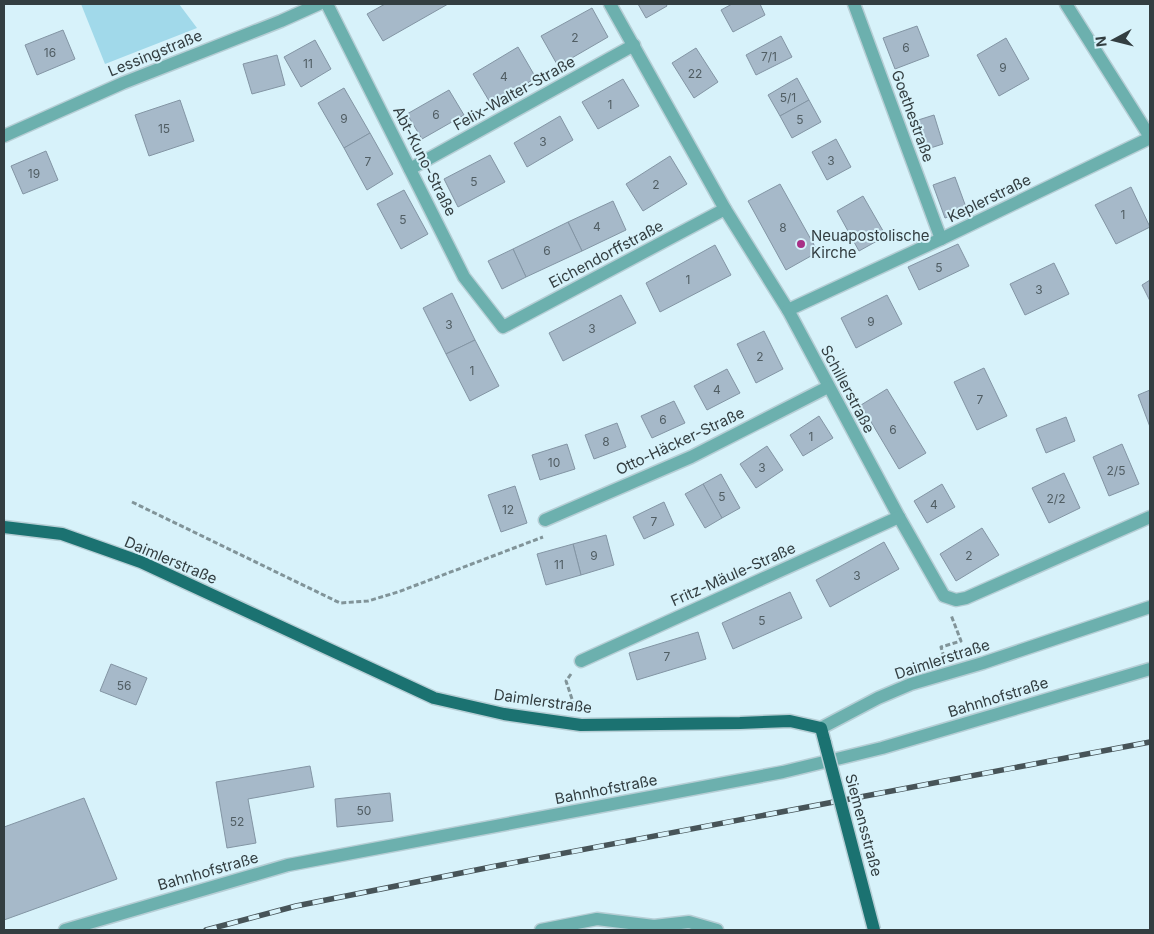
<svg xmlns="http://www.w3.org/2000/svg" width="1154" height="934" viewBox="0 0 1154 934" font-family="Inter,sans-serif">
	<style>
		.green { fill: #a1d9ea }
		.building { fill: #a6b9c9; stroke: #8395a4 }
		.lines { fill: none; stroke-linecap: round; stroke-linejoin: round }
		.minor-casing { stroke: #b6ced5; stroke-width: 15 }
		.major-casing { stroke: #b6ced5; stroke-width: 15 }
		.path { stroke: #819499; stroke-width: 3; stroke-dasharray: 5 2.5; stroke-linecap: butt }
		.minor { stroke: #6cb0ae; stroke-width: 12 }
		.major { stroke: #1b7271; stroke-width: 12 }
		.rail-casing { stroke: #475458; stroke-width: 5.5 }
		.rail { stroke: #d7f2fa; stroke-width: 4; stroke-dasharray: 11; stroke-linecap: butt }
		.major-bridge-casing { stroke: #b6ced5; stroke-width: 15; stroke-linecap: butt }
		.major-bridge { stroke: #1b7271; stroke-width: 12 }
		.poi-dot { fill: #a83086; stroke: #d7f2fa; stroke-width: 2 }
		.labels { text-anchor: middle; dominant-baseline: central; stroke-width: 4; stroke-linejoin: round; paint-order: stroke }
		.number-label { font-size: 12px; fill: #505d63 }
		.street-label { font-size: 15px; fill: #333e41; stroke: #d7f2fa }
		.poi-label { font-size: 15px; fill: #333e41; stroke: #d7f2fa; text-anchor: start }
	</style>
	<rect width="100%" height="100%" fill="#d7f2fa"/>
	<polygon class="green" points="81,4 179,4 197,28 105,64"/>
	<g class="building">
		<polygon points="385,4 448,4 383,41 367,14"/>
		<polygon points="638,4 666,4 667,6 646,18"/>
		<polygon points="732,4 760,4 765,15 733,32 721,10"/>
		<polygon points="592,8 608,37 558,66 541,36"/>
		<polygon points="917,26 929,56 895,69 883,38"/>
		<polygon points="63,30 75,59 37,75 25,45"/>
		<polygon points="781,36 792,57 756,75 746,55"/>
		<polygon points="1006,38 1029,79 999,96 977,55"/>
		<polygon points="315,40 331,69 301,87 284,57"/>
		<polygon points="518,47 536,78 491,104 473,74"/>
		<polygon points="696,48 718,82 694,98 672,63"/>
		<polygon points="277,55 285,85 252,94 243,64"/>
		<polygon points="797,78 809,100 780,116 768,95"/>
		<polygon points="623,79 639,106 598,129 582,102"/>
		<polygon points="344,88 370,133 344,148 318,103"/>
		<polygon points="449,90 464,115 422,139 407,114"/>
		<polygon points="180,100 194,141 149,156 135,115"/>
		<polygon points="809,100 821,122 792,138 780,116"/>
		<polygon points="934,115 943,144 924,150 915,121"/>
		<polygon points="560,116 573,140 527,167 514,143"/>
		<polygon points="370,133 393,174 367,190 344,148"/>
		<polygon points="836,139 851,167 827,180 812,152"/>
		<polygon points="46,151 58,180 23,194 11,166"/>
		<polygon points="490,155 505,182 458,207 444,179"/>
		<polygon points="670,156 687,184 643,211 626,184"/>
		<polygon points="955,177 967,210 945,218 933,185"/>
		<polygon points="780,184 818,252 786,270 748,201"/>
		<polygon points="1131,187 1150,227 1116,244 1095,205"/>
		<polygon points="404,190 428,234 401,249 377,204"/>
		<polygon points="863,196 886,236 859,251 837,211"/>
		<polygon points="613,201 626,230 582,251 568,222"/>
		<polygon points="568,222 582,251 526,277 513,249"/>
		<polygon points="958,244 969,266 919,290 908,267"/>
		<polygon points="715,245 731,275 660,312 646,283"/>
		<polygon points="513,249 526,277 502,289 488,261"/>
		<polygon points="1054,263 1069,294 1025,315 1010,284"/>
		<polygon points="1150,280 1150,301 1142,285"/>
		<polygon points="452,293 475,340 446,354 423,308"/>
		<polygon points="621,295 636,323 563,361 549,333"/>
		<polygon points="887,295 902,324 856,348 841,318"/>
		<polygon points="764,331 783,369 756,383 737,344"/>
		<polygon points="475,340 499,386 470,401 446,354"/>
		<polygon points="984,368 1007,416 977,430 954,382"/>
		<polygon points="727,369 740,393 707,410 694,386"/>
		<polygon points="887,389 926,453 899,469 861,405"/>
		<polygon points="1150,390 1150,427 1138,395"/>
		<polygon points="674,401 685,423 652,438 641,416"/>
		<polygon points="819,416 833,438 803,456 790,435"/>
		<polygon points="1066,417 1075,441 1046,453 1036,429"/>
		<polygon points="617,423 626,447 594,459 585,435"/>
		<polygon points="567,444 575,469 540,480 532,455"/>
		<polygon points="1122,444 1139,484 1109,496 1093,457"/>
		<polygon points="767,446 783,470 756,488 740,464"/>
		<polygon points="1064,473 1080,508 1049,523 1032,488"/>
		<polygon points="721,474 740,508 722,518 703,484"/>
		<polygon points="703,484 722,518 705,528 685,494"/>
		<polygon points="942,484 955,507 927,523 914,501"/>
		<polygon points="515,486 527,523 501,532 488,495"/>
		<polygon points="664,502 674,525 644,539 633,517"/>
		<polygon points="982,528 999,555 956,581 940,554"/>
		<polygon points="606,535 614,565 581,575 573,544"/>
		<polygon points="884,542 899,569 830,607 816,580"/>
		<polygon points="573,544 581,575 546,585 537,554"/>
		<polygon points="790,592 802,618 733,649 722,623"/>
		<polygon points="698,632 706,659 637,680 629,653"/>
		<polygon points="111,664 147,678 136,705 100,691"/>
		<polygon points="310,766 314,787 248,799 256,843 227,848 216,782"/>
		<polygon points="390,793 393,821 337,827 335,799"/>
		<polygon points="84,798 117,879 4,920 4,827"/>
	</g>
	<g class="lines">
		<g class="minor-casing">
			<g id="minor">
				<polyline points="327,4 464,277 503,327 725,209"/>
				<polyline points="610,4 725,209 788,310 899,517 944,596 956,600 966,598 1150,517"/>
				<polyline points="854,4 941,239"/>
				<polyline points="1066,4 1150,137"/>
				<polyline points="4,136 123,83 281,21 319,4"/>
				<polyline points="410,169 634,45"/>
				<polyline points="788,310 941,239 1150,138"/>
				<polyline points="545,520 691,457 828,387"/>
				<polyline points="581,661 899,517"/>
				<polyline points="821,728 878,698 911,684 983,663 1150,607"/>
				<polyline points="65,930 288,865 783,772 882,748 1150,669"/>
				<polyline points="541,930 597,919 654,926 689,922 717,930"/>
			</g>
		</g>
		<g class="major-casing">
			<polyline id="major" points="4,527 62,534 141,562 434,698 504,714 581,725 740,723 790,721 821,728 825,743"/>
		</g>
		<g class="path">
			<polyline points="132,502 340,603 368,601 398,592 543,537"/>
			<polyline points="944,657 941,647 961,641 951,615"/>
			<polyline points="571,674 566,681 575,708"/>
		</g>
		<use href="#minor" class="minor"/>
		<use href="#major" class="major"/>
		<g class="rail-casing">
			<polyline id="rail" points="206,930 296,906 491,867 1150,742"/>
		</g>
		<use href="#rail" class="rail"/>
		<g class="major-bridge-casing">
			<polyline id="major-bridge" points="825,743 874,930"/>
		</g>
		<use href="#major-bridge" class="major-bridge"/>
	</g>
	<circle class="poi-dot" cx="801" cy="244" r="5"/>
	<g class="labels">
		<g class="number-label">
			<text x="575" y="37">2</text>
			<text x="906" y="47">6</text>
			<text x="50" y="52">16</text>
			<text x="769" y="56">7/1</text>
			<text x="308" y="63">11</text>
			<text x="1003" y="67">9</text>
			<text x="695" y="73">22</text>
			<text x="504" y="76">4</text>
			<text x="788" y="97">5/1</text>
			<text x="610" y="104">1</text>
			<text x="436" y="114">6</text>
			<text x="344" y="118">9</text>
			<text x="800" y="119">5</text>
			<text x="164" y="128">15</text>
			<text x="543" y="141">3</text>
			<text x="831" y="160">3</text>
			<text x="368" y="161">7</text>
			<text x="34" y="173">19</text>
			<text x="474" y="181">5</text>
			<text x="656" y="184">2</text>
			<text x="1123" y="214">1</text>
			<text x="403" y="219">5</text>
			<text x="597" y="226">4</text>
			<text x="783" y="227">8</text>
			<text x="547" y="250">6</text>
			<text x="939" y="267">5</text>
			<text x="688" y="279">1</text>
			<text x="1039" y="289">3</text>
			<text x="871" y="321">9</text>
			<text x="449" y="324">3</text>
			<text x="592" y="328">3</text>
			<text x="760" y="356">2</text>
			<text x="472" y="370">1</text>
			<text x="717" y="389">4</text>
			<text x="980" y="399">7</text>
			<text x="663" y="419">6</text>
			<text x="893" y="429">6</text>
			<text x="811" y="436">1</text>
			<text x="606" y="441">8</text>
			<text x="554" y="462">10</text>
			<text x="762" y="467">3</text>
			<text x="1116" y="470">2/5</text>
			<text x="722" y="496">5</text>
			<text x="1056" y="498">2/2</text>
			<text x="934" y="504">4</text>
			<text x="508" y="509">12</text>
			<text x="654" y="521">7</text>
			<text x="594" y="555">9</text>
			<text x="969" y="555">2</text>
			<text x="559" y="564">11</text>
			<text x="857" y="575">3</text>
			<text x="762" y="620">5</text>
			<text x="667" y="656">7</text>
			<text x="124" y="685">56</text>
			<text x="364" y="810">50</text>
			<text x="237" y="821">52</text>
		</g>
		<g class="street-label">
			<text transform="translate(155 53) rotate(-22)">Lessingstraße</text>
			<text transform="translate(514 93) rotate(-29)">Felix-Walter-Straße</text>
			<text transform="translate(913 116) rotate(70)">Goethestraße</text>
			<text transform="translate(425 161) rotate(63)">Abt-Kuno-Straße</text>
			<text transform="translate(989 198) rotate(-26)">Keplerstraße</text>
			<text transform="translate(606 254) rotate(-28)">Eichendorffstraße</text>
			<text transform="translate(848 389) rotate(62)">Schillerstraße</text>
			<text transform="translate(680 441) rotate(-25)">Otto-Häcker-Straße</text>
			<text transform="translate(171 560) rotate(23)">Daimlerstraße</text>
			<text transform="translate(733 574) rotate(-24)">Fritz-Mäule-Straße</text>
			<text transform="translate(942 659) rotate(-18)">Daimlerstraße</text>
			<text transform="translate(998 697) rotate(-17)">Bahnhofstraße</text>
			<text transform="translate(543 701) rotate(8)">Daimlerstraße</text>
			<text transform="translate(606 789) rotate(-11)">Bahnhofstraße</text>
			<text transform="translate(864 825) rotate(75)">Siemensstraße</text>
			<text transform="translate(208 871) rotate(-16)">Bahnhofstraße</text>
		</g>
		<g class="poi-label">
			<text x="811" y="235">Neuapostolische<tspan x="811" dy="17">Kirche</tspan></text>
		</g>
	</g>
	<rect width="1154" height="934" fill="none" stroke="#333e41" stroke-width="10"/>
	<g transform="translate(1114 40) rotate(263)" stroke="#d7f2fa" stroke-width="4" paint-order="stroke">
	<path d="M0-4L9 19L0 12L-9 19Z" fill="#333e41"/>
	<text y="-8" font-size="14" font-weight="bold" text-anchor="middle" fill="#333e41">N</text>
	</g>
</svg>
